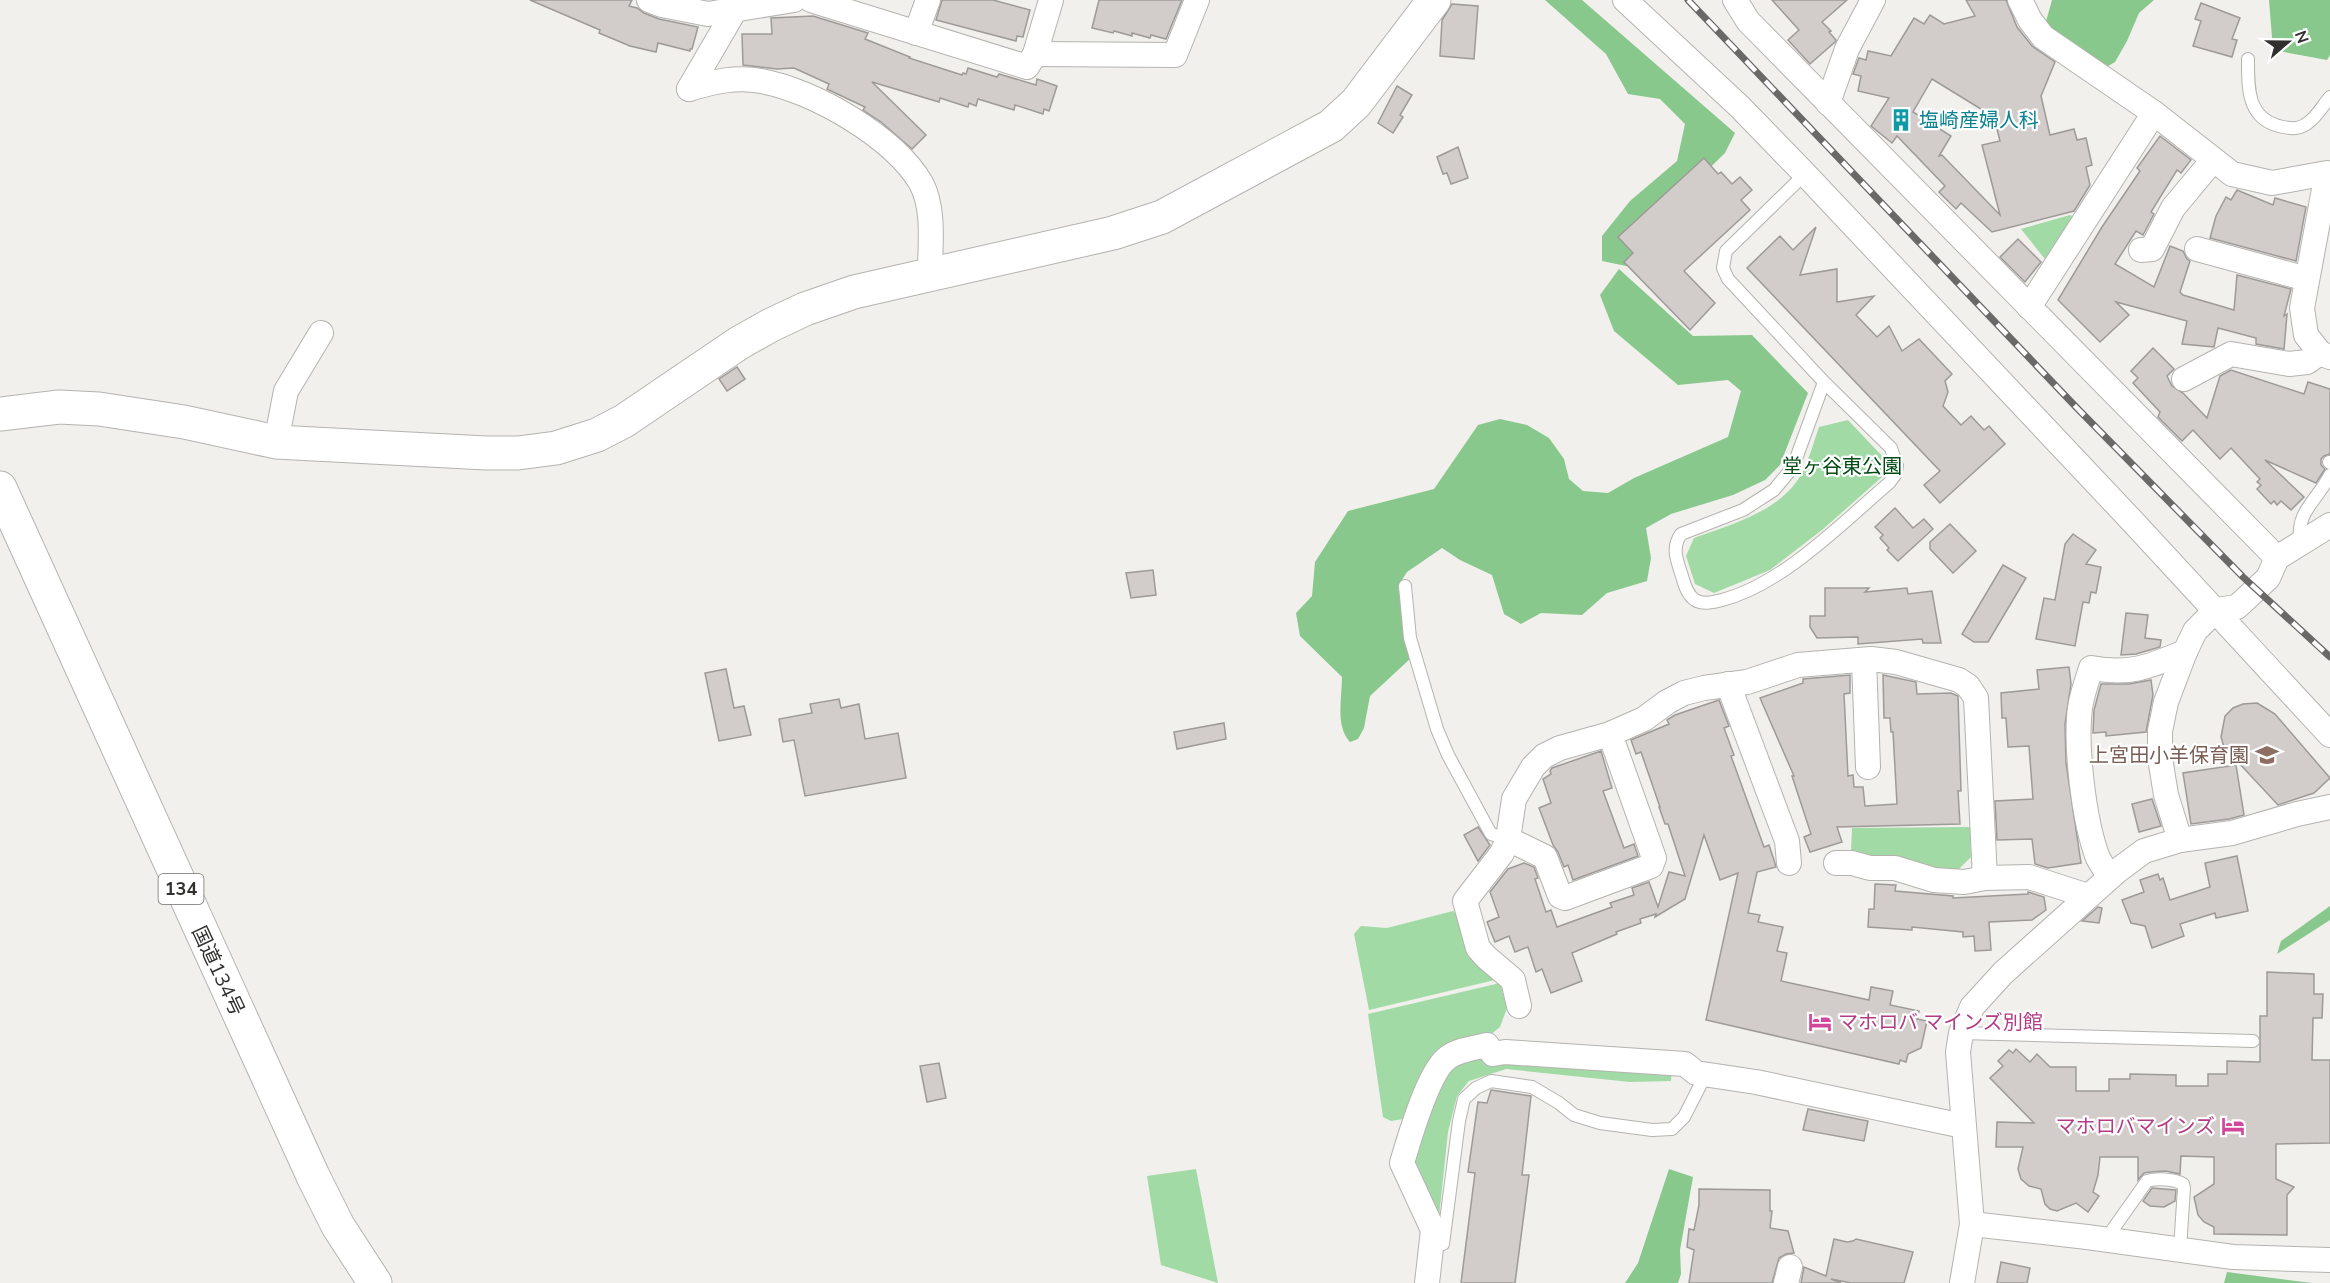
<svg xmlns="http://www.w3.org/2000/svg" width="2330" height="1283" viewBox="0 0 2330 1283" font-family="'Nunito Sans','Noto Sans JP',sans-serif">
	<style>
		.green { fill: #a2daa6 }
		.forest { fill: #88c88d }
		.building { fill: #d2cdcb; stroke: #9e9a98; stroke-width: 1.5; fill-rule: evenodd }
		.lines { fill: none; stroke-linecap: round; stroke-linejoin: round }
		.lane-casing { stroke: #b4b3af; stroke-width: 14 }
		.street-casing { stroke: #b4b3af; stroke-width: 26 }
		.secondary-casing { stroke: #b4b3af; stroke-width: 35 }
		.highway-casing { stroke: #b4b3af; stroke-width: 35 }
		.lane { stroke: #fff; stroke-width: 12 }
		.street { stroke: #fff; stroke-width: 24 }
		.secondary { stroke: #fff; stroke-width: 33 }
		.highway { stroke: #fff; stroke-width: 33 }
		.rail-casing { stroke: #6a6967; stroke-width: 7 }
		.rail { stroke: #fff; stroke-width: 4.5; stroke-dasharray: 14; stroke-linecap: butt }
		.labels { text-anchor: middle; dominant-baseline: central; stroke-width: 4.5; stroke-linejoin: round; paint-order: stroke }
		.shield { fill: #fff; stroke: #6f6e6d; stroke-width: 1.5 }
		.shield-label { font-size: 18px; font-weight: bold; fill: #31302f }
		.culture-label { font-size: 20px; fill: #0d838f; stroke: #fff; text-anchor: start }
		.park-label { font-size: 20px; fill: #004a14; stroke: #fff }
		.education-label { font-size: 20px; fill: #785e54; stroke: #fff; text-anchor: end }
		.street-label { font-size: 20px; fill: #31302f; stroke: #fff }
		.hotel-label { font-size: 20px; fill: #b23c85; stroke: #fff; text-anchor: start }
	</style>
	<rect width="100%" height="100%" fill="#f1f0ec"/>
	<g class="green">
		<polygon points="2070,215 2075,218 2048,263 2021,229"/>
		<path d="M1848,420l35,37 -1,20 -60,53 -52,40 -56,23 -19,-9 -9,-28 8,-18c38,-14 89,-27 109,-67 7,-14 11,-30 16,-44z"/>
		<polygon points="1970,827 1971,857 1954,874 1855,858 1851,851 1852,828"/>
		<polygon points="1453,911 1462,919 1499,979 1369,1010 1354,934 1361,926 1387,928"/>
		<polygon points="1500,983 1507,1008 1500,1027 1485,1039 1465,1044 1409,1118 1391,1121 1383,1117 1368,1014"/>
		<polygon points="1486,1050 1672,1066 1671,1081 1630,1082 1506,1069 1469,1081 1457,1096 1448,1132 1438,1226 1413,1175 1412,1148 1443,1069"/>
		<polygon points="1196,1169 1218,1283 1161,1265 1147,1176"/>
	</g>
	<g class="forest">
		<polygon points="1545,0 1582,0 1735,133 1725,153 1690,187 1636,268 1602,261 1602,236 1630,201 1677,161 1685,124 1660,99 1628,94 1606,54"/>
		<polygon points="2052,0 2154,0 2139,13 2127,41 2115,62 2103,69 2045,25"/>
		<polygon points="2269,0 2330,0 2330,55 2327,60 2273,50"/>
		<path d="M1619,269l74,67 59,-1 56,58 -28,72 -15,15 -32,15 -62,19 -25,14 5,30 -4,23 -40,12 -25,22 -41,-2 -20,11 -17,-10 -12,-39 -32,-15 -18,-12 -35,24 -9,14 13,72 -41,38 -6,32 -6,11 -8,3c-15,-16 -8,-44 -8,-65l-42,-41 -4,-23 16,-17 3,-34 33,-51 86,-22 44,-64 22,-6 27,6 22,13 15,21 5,20 14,12 25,2 26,-15 94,-41 13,-46 -13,-11 -50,5 -64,-54 -14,-36z"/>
		<polygon points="2330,906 2330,920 2277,954 2281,941"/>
		<polygon points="1669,1169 1693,1177 1680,1250 1681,1274 1678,1283 1625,1283 1638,1263"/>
		<polygon points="2227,1272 2312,1283 2224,1283"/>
	</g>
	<g class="building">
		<polygon points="530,0 632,0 629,6 637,8 644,13 659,19 698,27 692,49 690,49 690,51 658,43 656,52 630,46 599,33 600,30"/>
		<polygon points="942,0 993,0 1030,10 1023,37 1017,36 1016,41 936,20"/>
		<polygon points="1099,0 1182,0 1166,39 1151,35 1150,38 1132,33 1132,36 1114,31 1113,33 1092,28"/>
		<polygon points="1772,0 1847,0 1822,22 1831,31 1829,32 1836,40 1835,42 1810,64 1788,40 1799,30"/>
		<path d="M1966,0h40l11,27 15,19 23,16 -14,34 9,39 24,-6 3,11 9,-2 6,27 -6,2 4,18 -16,26 -82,21 -31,-29 -5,6 -17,-17 6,-6 -48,-50 -5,7 -21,-17 18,-28 -31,-7 3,-15 -8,-2 6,-16 7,2 2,-9 23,5 23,-38 10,6 6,-9 14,9 31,-8zM1932,79l62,38 6,24 -18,4 18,70 -58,-60 -3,1 12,-20 -38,-24z"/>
		<polygon points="2201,3 2240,18 2232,39 2237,40 2232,57 2193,46 2201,21 2195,19"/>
		<polygon points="1452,4 1478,6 1474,59 1440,56 1442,20"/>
		<polygon points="813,16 868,33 865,39 910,57 909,58 962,75 963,73 966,74 968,68 997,77 999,74 1036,85 1037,79 1057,86 1049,111 1044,109 1043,114 1015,105 1014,110 978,99 976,106 969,103 968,107 940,98 939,102 872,82 926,135 912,149 881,122 863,110 865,107 827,89 829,84 794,68 777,69 743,65 742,34 772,34 771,18"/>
		<polygon points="1397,86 1412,95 1400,115 1403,117 1393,133 1378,123"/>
		<polygon points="2160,136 2191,160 2181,173 2177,170 2151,212 2154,214 2143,235 2136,231 2115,264 2154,287 2170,246 2183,251 2187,259 2190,261 2180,292 2183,295 2234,310 2237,275 2291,289 2284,316 2287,314 2284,349 2256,344 2256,338 2218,328 2214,347 2182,344 2187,321 2116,302 2129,315 2100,342 2058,300 2102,227 2140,171 2137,168"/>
		<polygon points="1458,147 1468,178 1451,184 1447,173 1443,174 1437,157"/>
		<polygon points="1704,158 1718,174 1721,172 1732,184 1740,177 1752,190 1741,200 1750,210 1684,271 1715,303 1690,330 1624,262 1633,253 1618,237"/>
		<polygon points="2237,190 2273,205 2275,198 2306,207 2296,261 2210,238 2216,216 2226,197 2231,200"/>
		<polygon points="1816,227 1800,275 1837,269 1837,302 1874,296 1856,315 1877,337 1889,326 1902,351 1919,339 1952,374 1945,381 1948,392 1943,406 1961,425 1971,416 1984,430 1989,426 2005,444 1940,503 1924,485 1940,471 1747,268 1780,236 1793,250"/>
		<polygon points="2018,239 2041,262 2025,282 2000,257"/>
		<polygon points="2153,348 2174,369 2167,376 2172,386 2183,393 2207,418 2220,376 2231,370 2304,394 2308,382 2330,389 2330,454 2324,456 2321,459 2321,465 2325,469 2316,483 2265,460 2304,497 2291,510 2281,501 2277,505 2274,501 2271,504 2257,489 2261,485 2257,482 2260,479 2231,448 2220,459 2193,430 2182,441 2158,417 2160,412 2133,383 2138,378 2131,371"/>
		<polygon points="737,367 745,379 727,391 719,379"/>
		<polygon points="1895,508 1913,528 1924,519 1933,529 1898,561 1887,550 1889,548 1880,538 1883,535 1875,527"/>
		<polygon points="1950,524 1976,551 1953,573 1930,549 1930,542"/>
		<polygon points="2073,534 2096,550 2086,564 2101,567 2096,593 2091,592 2089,603 2083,602 2075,646 2036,639 2044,598 2055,600 2065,544"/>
		<polygon points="2003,565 2026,578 1988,642 1974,642 1962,634"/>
		<polygon points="1153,570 1156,595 1131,598 1126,573"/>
		<polygon points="1825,588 1869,588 1865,592 1907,588 1908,594 1932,591 1941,643 1923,643 1922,639 1858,644 1858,637 1817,638 1810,627 1810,616 1825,616"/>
		<polygon points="2126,613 2148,615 2145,638 2161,640 2160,647 2136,654 2121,655"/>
		<polygon points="2069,667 2071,684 2065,724 2066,763 2081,863 2048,868 2035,864 2032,839 1997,840 1995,801 2033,799 2029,746 2008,747 2006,718 2002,718 2001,693 2039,689 2037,670"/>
		<polygon points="726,669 734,708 744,706 751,735 719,741 705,673"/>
		<polygon points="1850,675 1850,693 1844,694 1848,776 1853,775 1854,787 1863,787 1865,806 1897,804 1893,732 1891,732 1890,718 1884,718 1883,675 1916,682 1917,694 1951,693 1958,696 1961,791 1958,791 1960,824 1837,827 1842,842 1810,852 1804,837 1811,834 1792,776 1794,776 1760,698 1803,683 1803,679"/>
		<polygon points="2151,680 2153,695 2146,732 2106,736 2106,732 2093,733 2094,710 2101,684 2129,684"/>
		<polygon points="839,699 841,708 859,704 865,739 898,733 906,778 805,796 794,740 783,742 779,719 812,713 810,704"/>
		<polygon points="1719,700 1729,726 1724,728 1734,755 1731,756 1764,847 1769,845 1774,860 1776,867 1757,872 1748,913 1760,915 1758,922 1783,927 1777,951 1787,953 1781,981 1869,1000 1871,987 1893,991 1890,1005 1919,1011 1917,1019 1927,1021 1921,1048 1908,1054 1906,1062 1900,1060 1899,1064 1706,1020 1738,873 1720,880 1704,835 1685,899 1655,917 1656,914 1640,919 1641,923 1616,932 1617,934 1572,953 1582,981 1551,993 1542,969 1536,972 1528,947 1515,952 1509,936 1495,942 1487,922 1499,917 1490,892 1508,869 1524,863 1534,867 1538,878 1535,879 1546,912 1551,910 1557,927 1612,907 1610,903 1634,895 1632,888 1649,882 1658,907 1669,872 1685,876 1668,824 1665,824 1659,807 1660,807 1641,752 1636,754 1631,740 1669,724 1667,720 1675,715"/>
		<polygon points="2257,703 2275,714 2330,778 2314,793 2278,805 2224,747 2221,737 2225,716 2233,708 2243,704"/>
		<polygon points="1224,723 1226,739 1177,749 1174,732"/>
		<polygon points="1601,751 1612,788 1603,791 1624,848 1634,844 1638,856 1573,880 1568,865 1564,867 1558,852 1553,845 1539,808 1551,803 1543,779 1551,774 1550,771 1552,768"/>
		<polygon points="2236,765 2244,815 2229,819 2191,824 2183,773"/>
		<polygon points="2152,799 2161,826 2139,832 2132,804"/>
		<polygon points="1478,827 1490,845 1478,861 1464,835"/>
		<polygon points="2237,856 2248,911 2216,918 2215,913 2180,924 2184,936 2152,948 2145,926 2131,923 2122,900 2144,892 2140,880 2158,874 2160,880 2163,878 2170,900 2210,887 2205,863"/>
		<polygon points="1875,884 1896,885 1895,891 1953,896 1953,898 2028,894 2028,892 2044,897 2046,910 2032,920 1989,922 1991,950 1975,951 1974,936 1963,937 1963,932 1912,927 1912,930 1868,927 1869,909 1874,909"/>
		<polygon points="2098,907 2102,908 2099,923 2082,921"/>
		<polygon points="2267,972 2314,974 2314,994 2323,994 2322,1018 2313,1018 2312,1060 2330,1060 2330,1143 2276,1144 2276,1179 2294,1187 2287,1195 2287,1235 2214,1234 2214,1227 2204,1222 2198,1215 2194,1197 2214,1184 2214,1157 2181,1156 2180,1174 2166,1171 2150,1172 2144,1173 2138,1180 2138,1157 2100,1157 2098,1175 2093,1192 2099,1196 2088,1212 2076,1203 2057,1211 2050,1209 2045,1204 2041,1189 2029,1186 2021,1179 2018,1169 2023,1147 1996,1147 1997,1122 2034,1123 1990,1078 2003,1066 1998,1061 2009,1050 2013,1053 2016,1049 2030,1062 2037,1054 2050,1067 2076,1067 2076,1091 2109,1091 2109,1079 2130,1079 2130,1074 2176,1075 2176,1086 2208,1086 2208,1074 2227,1074 2227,1061 2260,1062 2260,1016 2267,1016"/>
		<polygon points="939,1063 946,1098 927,1102 920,1066"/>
		<polygon points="1491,1090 1531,1096 1522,1175 1529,1175 1515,1283 1461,1283 1475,1173 1468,1172 1478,1102 1487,1103"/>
		<polygon points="1808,1109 1868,1121 1864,1141 1803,1130"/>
		<polygon points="2152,1188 2176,1190 2175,1201 2164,1207 2150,1206 2143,1201"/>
		<polygon points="1699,1189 1770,1190 1770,1211 1772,1211 1770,1228 1788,1231 1794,1253 1786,1254 1779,1258 1772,1283 1689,1283 1694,1250 1687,1247 1689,1229 1694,1230 1699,1205"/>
		<polygon points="1834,1239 1847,1242 1853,1241 1856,1239 1913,1252 1904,1283 1851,1283 1831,1279 1841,1283 1801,1283 1804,1267 1826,1276"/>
		<polygon points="2001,1262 2030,1268 2027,1283 1997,1283"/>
	</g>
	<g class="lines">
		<g class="lane-casing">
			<g id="lane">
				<path d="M2248,59c0,30 -1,61 35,68 10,2 18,2 26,-5 9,-7 14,-17 21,-25"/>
				<path d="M1805,174l-79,77 -3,17 5,11 96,103 67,66 6,18 -2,9 -6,8c-48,41 -106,101 -167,117 -9,2 -19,5 -27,0 -9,-6 -11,-18 -14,-27 -5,-15 -9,-26 0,-39l62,-24 31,-20 19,-23 31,-85"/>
				<polyline points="2329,462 2330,463"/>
				<path d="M2301,544c-7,-31 16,-43 29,-69"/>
				<polyline points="1405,586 1410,638 1437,729 1448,755 1491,834 1508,839"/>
				<polyline points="1961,1033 2253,1041"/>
				<path d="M2106,1239l41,-58c10,-3 27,-2 36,3l1,4 -4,61"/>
				<polyline points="1443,1244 1459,1121 1464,1099 1476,1088 1491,1081 1532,1087 1559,1103 1574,1115 1600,1123 1652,1130 1672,1129 1684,1117 1706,1074"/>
			</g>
		</g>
		<g class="street-casing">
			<g id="street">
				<polyline points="649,0 662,5 708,14 794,0"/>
				<polyline points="811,0 1027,67 1035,54 1051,0"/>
				<polyline points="1625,0 1740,107 1805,174 2135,524 2330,735"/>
				<polyline points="1735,0 1748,21 2277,558"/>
				<polyline points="2020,0 2030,20 2043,37 2154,113 2232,174 2272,183 2327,173 2302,308 2306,335 2320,353 2330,357"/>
				<polyline points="916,33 928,0"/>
				<polyline points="1035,54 1175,55 1197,0"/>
				<path d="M689,89c23,-7 48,-13 72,-8 52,9 133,56 160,102 14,26 9,62 9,91"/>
				<polyline points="689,89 735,10"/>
				<polyline points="1828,103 1847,49 1873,0"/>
				<polyline points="2197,249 2307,279"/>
				<polyline points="2141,250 2152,249 2173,208 2213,160"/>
				<polyline points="2029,307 2154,113"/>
				<polyline points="2184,379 2231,354 2289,364 2307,362 2320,353"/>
				<polyline points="276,442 286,391 321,333"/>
				<polyline points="1864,660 1868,767"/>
				<polyline points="1728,684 1787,841 1789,863"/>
				<polyline points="1508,839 1545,857 1560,896 1565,898 1651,866 1654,858 1610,734"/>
				<polyline points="2180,840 2166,795 2160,758 2160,731 2166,702 2185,652 2195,631 2216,610 2237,607 2268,578 2277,558 2330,525"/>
				<polyline points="1836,863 1852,863 1870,868 1895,868 1934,880 1964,882 1985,878 2029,877 2088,896"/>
				<path d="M2110,877c-4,-6 -9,-13 -12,-19 -14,-36 -23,-112 -18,-150 2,-14 7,-27 11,-40 40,7 57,-1 94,-16"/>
				<polyline points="1519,1006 1513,980 1486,957 1478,948 1465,901 1502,853 1508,839 1514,799 1533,767 1544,756 1560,748 1610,734 1644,719 1667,702 1684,693 1704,688 1747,682 1798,665 1871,659 1896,662 1959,680 1968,686 1976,698 1985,878"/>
				<polyline points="1972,1224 2087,1237 2233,1257 2330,1260"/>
				<path d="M1427,1283l6,-53 -31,-67c7,-24 26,-89 44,-104 10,-9 28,-11 41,-14l6,9 12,-2 180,12 11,9 60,9 207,44"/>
				<polyline points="1786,1283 1790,1267"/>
				<polyline points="1962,1283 1972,1224 1958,1052 1961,1033 1972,1007 2003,973 2117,871 2144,851 2180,840 2232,833 2297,814 2330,807"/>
			</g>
		</g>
		<g class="secondary-casing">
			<polyline id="secondary" points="0,414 59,407 99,409 184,422 276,442 486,453 518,453 556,448 597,435 624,421 739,343 771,325 805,309 854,292 1113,233 1162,217 1331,126 1356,103 1434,0"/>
		</g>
		<g class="highway-casing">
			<polyline id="highway" points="0,488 313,1176 338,1226 375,1283"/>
		</g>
		<use href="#lane" class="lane"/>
		<use href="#street" class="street"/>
		<use href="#secondary" class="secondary"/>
		<use href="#highway" class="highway"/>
		<g class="rail-casing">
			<polyline id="rail" points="1688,0 2076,407 2243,577 2330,657"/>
		</g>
		<use href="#rail" class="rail"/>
	</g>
	<defs>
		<g id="building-bare" transform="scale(1.8)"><path d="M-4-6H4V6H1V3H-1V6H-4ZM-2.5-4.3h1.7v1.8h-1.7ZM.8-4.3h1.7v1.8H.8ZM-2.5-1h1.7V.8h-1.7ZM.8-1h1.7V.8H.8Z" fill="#0f9aa8" stroke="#fff" stroke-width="2.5" paint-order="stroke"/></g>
		<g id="school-bare" transform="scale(1.8)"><path d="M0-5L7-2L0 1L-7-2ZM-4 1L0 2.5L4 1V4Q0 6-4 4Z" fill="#8d6e63" stroke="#fff" stroke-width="2.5" paint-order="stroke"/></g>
		<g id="hotel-bare" transform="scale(1.8)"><path d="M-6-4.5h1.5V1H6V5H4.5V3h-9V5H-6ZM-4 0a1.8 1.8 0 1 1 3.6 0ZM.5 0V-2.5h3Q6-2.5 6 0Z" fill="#d1479c" stroke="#fff" stroke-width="2.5" paint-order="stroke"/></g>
	</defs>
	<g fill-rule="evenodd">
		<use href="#building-bare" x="1901" y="120"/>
		<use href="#school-bare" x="2267" y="755"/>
		<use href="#hotel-bare" x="1820" y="1022"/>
		<use href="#hotel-bare" x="2233" y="1126"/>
	</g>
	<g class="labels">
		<rect class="shield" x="158.5" y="874" width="45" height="30" rx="4.5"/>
		<g class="shield-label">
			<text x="181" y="889">134</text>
		</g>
		<g class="culture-label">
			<text x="1919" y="120">塩崎産婦人科</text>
		</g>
		<g class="park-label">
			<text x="1842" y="466">堂ヶ谷東公園</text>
		</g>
		<g class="education-label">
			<text x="2249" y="755">上宮田小羊保育園</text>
		</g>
		<g class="street-label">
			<text transform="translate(218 971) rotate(65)">国道134号</text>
		</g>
		<g class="hotel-label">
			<text x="1838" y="1022">マホロバ マインズ別館</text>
			<text x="2215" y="1126" text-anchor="end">マホロバマインズ</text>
		</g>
	</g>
	<g transform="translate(2288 42) rotate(70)" stroke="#ffffff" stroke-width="4.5" paint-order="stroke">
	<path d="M0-4.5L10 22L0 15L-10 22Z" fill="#31302f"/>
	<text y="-9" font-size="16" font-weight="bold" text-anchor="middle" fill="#31302f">N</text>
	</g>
</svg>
